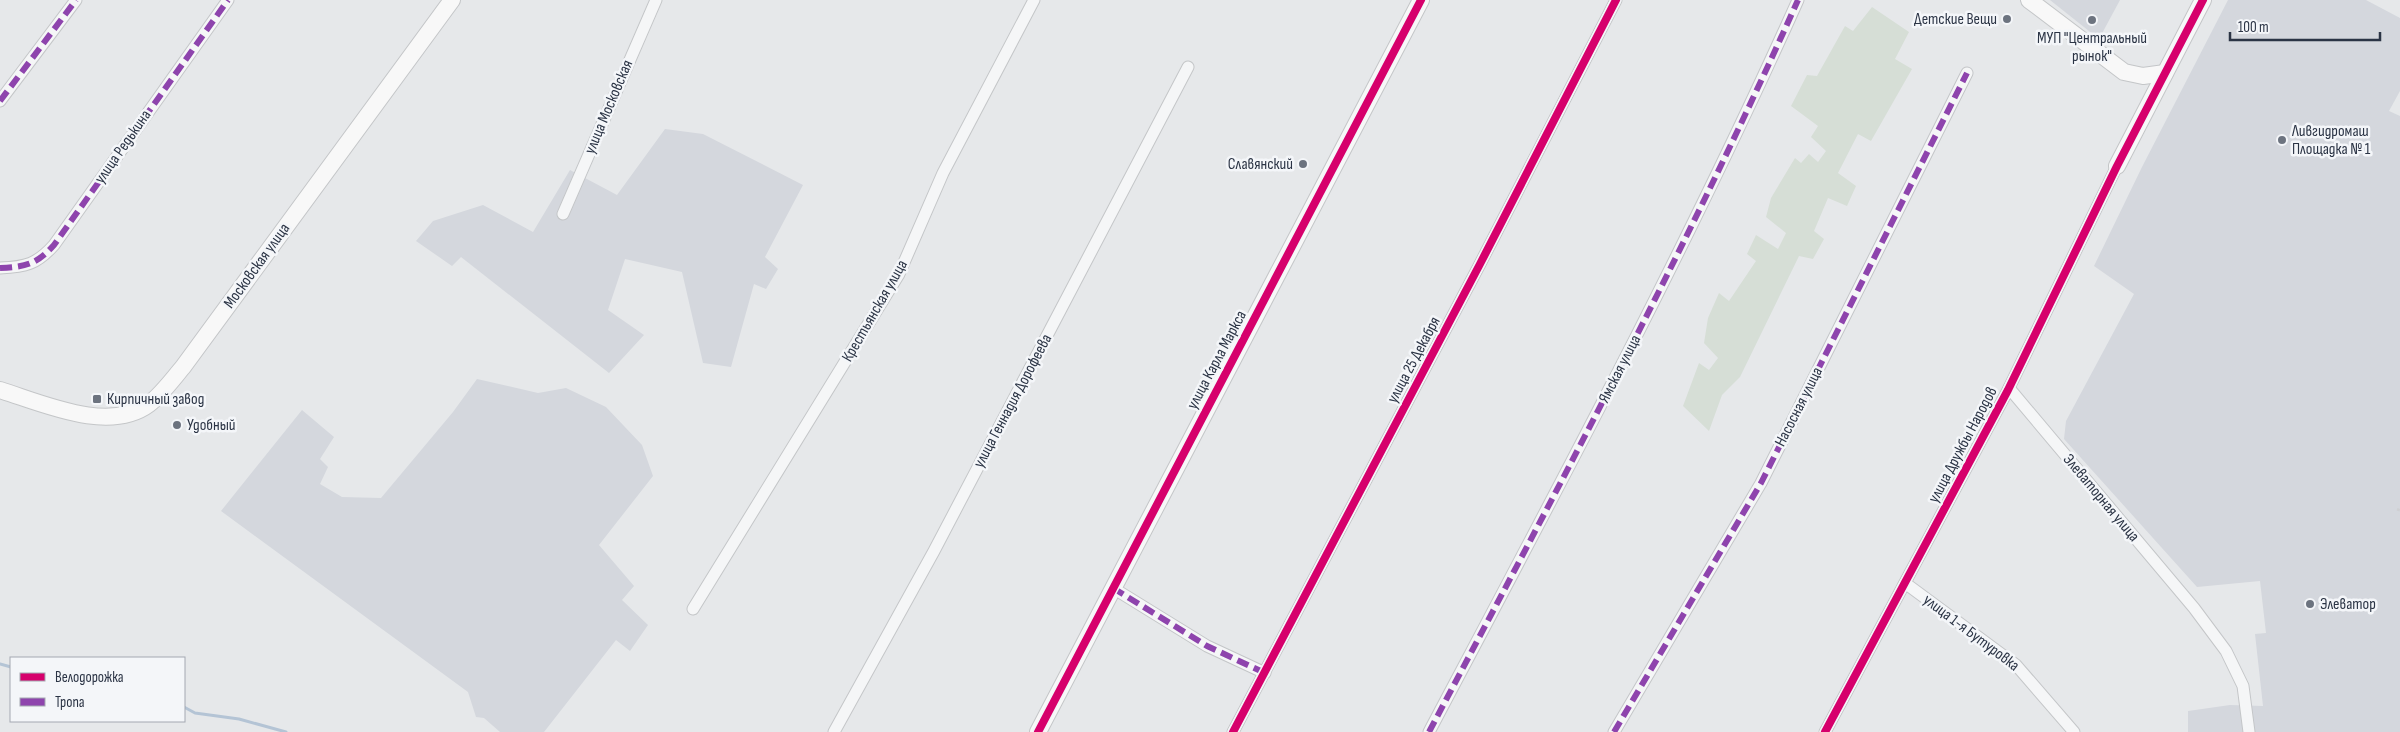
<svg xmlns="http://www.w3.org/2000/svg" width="2400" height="732" viewBox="0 0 2400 732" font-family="'Sofia Sans Condensed',sans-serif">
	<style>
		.built { fill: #d4d7dd }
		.green { fill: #d6ded6 }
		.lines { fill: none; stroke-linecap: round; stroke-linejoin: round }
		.stream { stroke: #b4c4d5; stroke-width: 3 }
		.street-casing { stroke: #c4c6c8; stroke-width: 13 }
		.secondary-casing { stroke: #c4c6c8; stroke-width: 18 }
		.street { stroke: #f5f6f7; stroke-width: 11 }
		.secondary { stroke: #f8f8f8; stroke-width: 16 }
		.rail { stroke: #cecfd2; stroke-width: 3; stroke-dasharray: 2.5 5; stroke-linecap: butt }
		.quiet { stroke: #8e44ad; stroke-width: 6; stroke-dasharray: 12 6; stroke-linecap: butt }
		.cycleway-casing { stroke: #f4f6f9; stroke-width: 11 }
		.cycleway { stroke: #d6006c; stroke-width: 8 }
		.poi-dot { fill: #6c737f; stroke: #f4f6f9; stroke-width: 2 }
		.labels { text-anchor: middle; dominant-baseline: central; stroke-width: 5; stroke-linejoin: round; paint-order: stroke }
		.poi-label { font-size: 16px; fill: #2b3445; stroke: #f4f6f9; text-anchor: start }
		.street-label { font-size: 16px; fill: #2b3445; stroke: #f4f6f9 }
	</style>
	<rect width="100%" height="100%" fill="#e6e8ea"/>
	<g class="built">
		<polygon points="2050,0 2120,0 2099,39"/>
		<polygon points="2228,0 2366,0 2400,18 2400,91 2389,111 2400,116 2400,732 2188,732 2188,711 2230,705 2263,706 2255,634 2266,633 2260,581 2197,587 2064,439 2066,421 2134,294 2094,266 2142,167"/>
		<polygon points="665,129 703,134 803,185 765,257 778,269 766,289 754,284 731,367 703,363 682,272 625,259 608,310 644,335 609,373 461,257 452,266 416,241 433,221 483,205 533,232 570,170 617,195"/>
		<polygon points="477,379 538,393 566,388 606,407 642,445 653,476 599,545 634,586 622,600 648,625 630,651 616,640 544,732 500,732 484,718 476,717 468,692 221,511 302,410 334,437 320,459 328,467 320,484 342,497 381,498 453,412"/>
	</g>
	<polygon class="green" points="1872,7 1909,32 1895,59 1912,69 1871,141 1858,134 1838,173 1856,186 1847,206 1828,198 1814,231 1824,239 1813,259 1799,256 1740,377 1722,395 1709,431 1683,406 1699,363 1709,370 1718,358 1704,343 1708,318 1719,293 1729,301 1756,261 1747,254 1756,235 1778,249 1786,233 1766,217 1771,198 1795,158 1801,163 1809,154 1818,162 1826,151 1811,137 1818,126 1791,106 1807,75 1817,76 1845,26 1853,31"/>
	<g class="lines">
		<g class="stream">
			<polyline points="0,664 11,667"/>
			<polyline points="184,707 195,713 239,719 286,732"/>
		</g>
		<g class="street-casing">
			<g id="street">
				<polyline points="0,101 76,0"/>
				<polyline points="563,214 656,0"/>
				<path d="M0,268c26,-1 37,-4 54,-23l174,-245"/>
				<polyline points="2009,388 2194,608 2226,651 2243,686 2249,732"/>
				<polyline points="1905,583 2016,665 2074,732"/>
				<polyline points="1113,588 1207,646 1265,673"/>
				<polyline points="693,609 899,274 943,173 1034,0"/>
				<polyline points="834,732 934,551 1188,67"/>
				<polyline points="1233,732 1480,264 1616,0"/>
				<path d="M1429,732c128,-242 257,-482 369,-732"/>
				<polyline points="1614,732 1761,483 1967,73"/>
				<polyline points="1825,732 2008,390 2117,166"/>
			</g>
		</g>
		<g class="secondary-casing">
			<g id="secondary">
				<polyline points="2029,0 2124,72 2143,76 2165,73"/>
				<polyline points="2117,166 2203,0"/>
				<path d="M0,390c42,13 109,44 149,14 13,-10 23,-24 34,-37l269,-367"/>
				<polyline points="1038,732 1421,0"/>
			</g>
		</g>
		<use href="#street" class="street"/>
		<use href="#secondary" class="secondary"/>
		<polyline class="rail" points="2398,511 2400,506"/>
		<g class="quiet">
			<polyline points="0,101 76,0"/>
			<path d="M0,268c26,-1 37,-4 54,-23l174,-245"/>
			<polyline points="1113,588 1207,646 1265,673"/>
			<path d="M1429,732c128,-242 257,-482 369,-732"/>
			<polyline points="1614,732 1761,483 1967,73"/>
		</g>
		<g class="cycleway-casing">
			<g id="cycleway">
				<polyline points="1038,732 1421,0"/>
				<polyline points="1233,732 1480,264 1616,0"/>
				<polyline points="1825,732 2008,390 2117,166 2203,0"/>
			</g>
		</g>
		<use href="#cycleway" class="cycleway"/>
	</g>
	<g class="poi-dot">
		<circle cx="2007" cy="19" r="5"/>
		<circle cx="2092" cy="20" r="5"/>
		<circle cx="2282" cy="140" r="5"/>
		<circle cx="1303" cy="164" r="5"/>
		<rect x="92" y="394" width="10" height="10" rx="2.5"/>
		<circle cx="177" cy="425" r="5"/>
		<circle cx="2310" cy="604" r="5"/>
	</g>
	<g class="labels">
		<g class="poi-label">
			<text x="1997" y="19" text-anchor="end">Детские Вещи</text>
			<text x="2092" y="38" text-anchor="middle">МУП "Центральный<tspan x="2092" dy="18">рынок"</tspan></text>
			<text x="2292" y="131">Ливгидромаш<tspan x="2292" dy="18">Площадка № 1</tspan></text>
			<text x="1293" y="164" text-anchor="end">Славянский</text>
			<text x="107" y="399">Кирпичный завод</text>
			<text x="187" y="425">Удобный</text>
			<text x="2320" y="604">Элеватор</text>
		</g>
		<g class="street-label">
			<text transform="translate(609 107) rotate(-67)">улица Московская</text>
			<text transform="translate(123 147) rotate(-55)">улица Редькина</text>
			<text transform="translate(257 266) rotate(-54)">Московская улица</text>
			<text transform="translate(875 311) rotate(-60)">Крестьянская улица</text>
			<text transform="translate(1217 360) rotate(-62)">улица Карла Маркса</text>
			<text transform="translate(1414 360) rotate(-62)">улица 25 Декабря</text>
			<text transform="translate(1620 369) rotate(-63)">Ямская улица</text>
			<text transform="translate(1013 401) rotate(-62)">улица Геннадия Дорофеева</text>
			<text transform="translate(1799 407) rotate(-63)">Насосная улица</text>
			<text transform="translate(1963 445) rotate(-62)">улица Дружбы Народов</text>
			<text transform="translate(2101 498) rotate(50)">Элеваторная улица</text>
			<text transform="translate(1971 633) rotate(37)">улица 1-я Бутуровка</text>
		</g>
	</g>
	<rect x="10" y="657" width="175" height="65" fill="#f4f6f9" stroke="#a4a8b1"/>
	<rect x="20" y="673" width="25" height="8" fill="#d6006c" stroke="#a4a8b1"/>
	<text x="55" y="682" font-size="15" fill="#2b3445">Велодорожка</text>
	<rect x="20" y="698" width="25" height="8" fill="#8e44ad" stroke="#a4a8b1"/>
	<text x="55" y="707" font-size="15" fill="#2b3445">Тропа</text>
	<path d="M2230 32v8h150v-8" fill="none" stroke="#2b3445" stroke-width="2.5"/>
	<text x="2238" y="32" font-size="15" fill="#2b3445" stroke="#f4f6f9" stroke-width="4" paint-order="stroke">100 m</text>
</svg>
